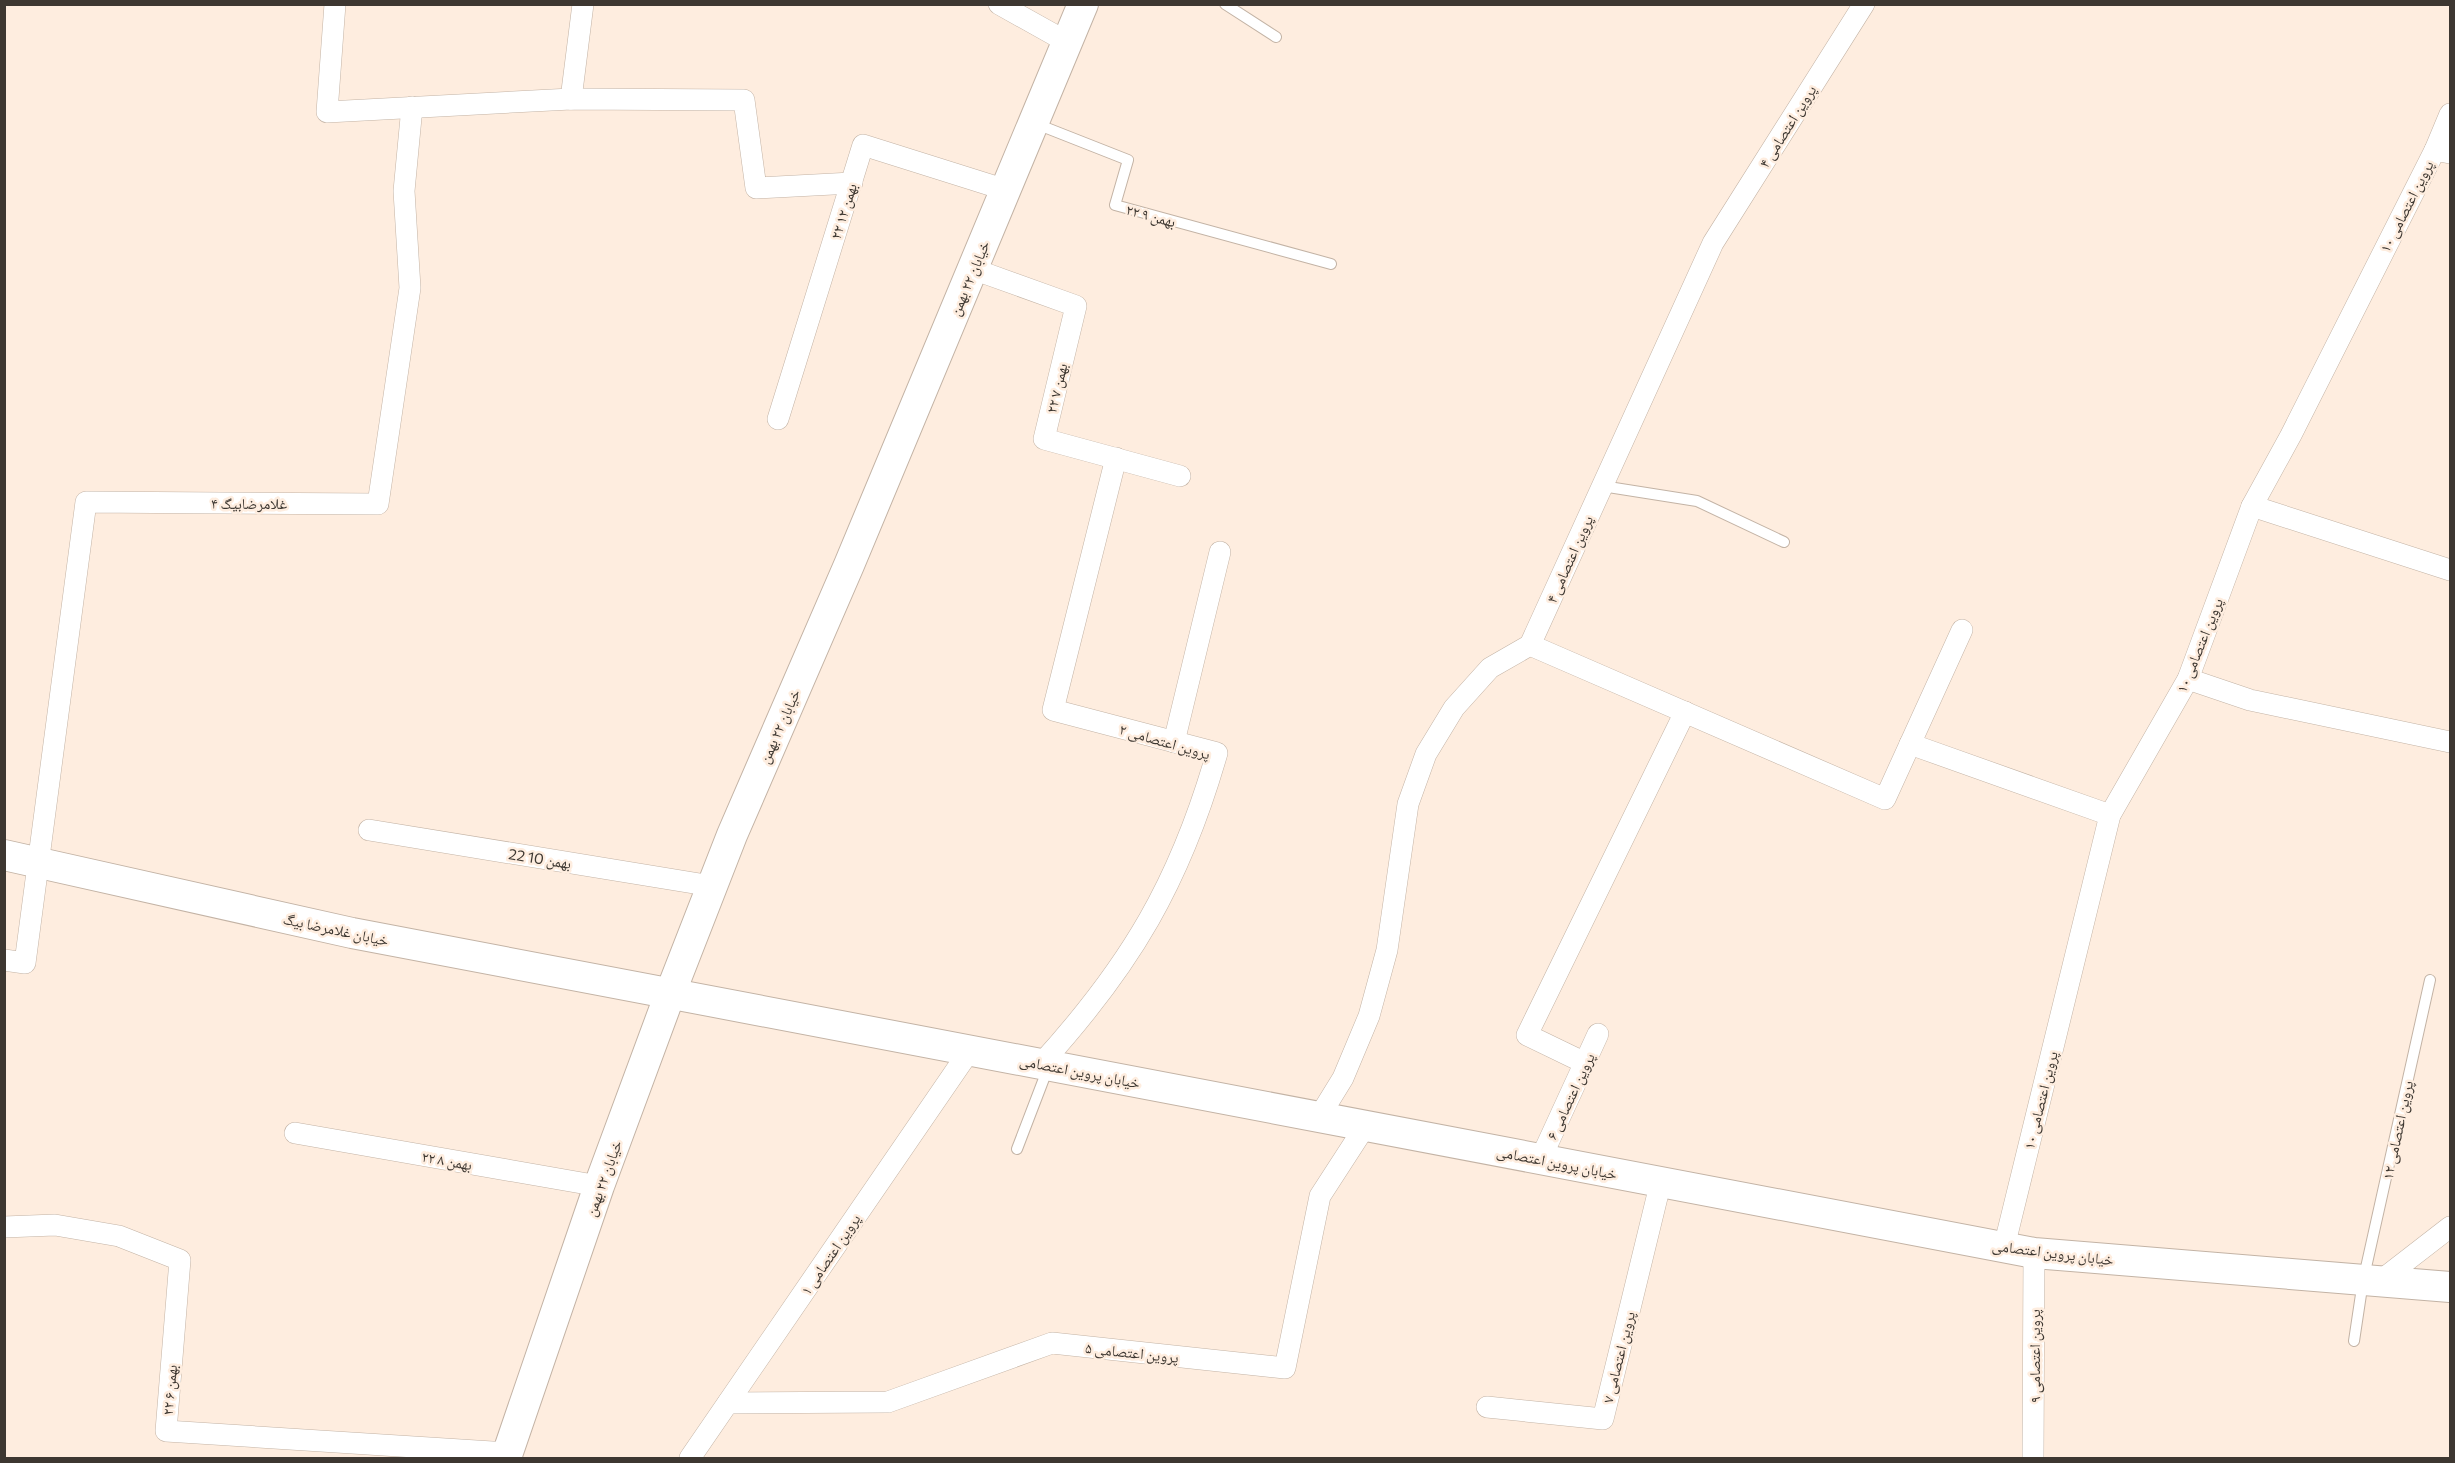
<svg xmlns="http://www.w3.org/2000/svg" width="2455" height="1463" viewBox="0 0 2455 1463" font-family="Commissioner,'Noto Naskh Arabic',sans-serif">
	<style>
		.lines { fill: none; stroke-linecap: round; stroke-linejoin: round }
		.lane-casing { stroke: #c3b3a5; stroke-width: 12 }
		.street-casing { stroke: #c3b3a5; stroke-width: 22 }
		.secondary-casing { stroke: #c3b3a5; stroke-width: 32 }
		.lane { stroke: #fff; stroke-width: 10 }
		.street { stroke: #fff; stroke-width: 21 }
		.secondary { stroke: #fff; stroke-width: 30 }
		.labels { text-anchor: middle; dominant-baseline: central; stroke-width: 5; stroke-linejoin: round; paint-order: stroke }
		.street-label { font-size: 15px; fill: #3d3731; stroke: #feeddf }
	</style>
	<rect width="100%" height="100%" fill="#feeddf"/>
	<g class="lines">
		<g class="lane-casing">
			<g id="lane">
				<polyline points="1225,4 1276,37"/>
				<polyline points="1034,123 1128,160 1115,205 1331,264"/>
				<polyline points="1602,486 1697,501 1784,542"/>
				<polyline points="1017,1149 1048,1068"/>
				<polyline points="2354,1341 2363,1281 2430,980"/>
			</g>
		</g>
		<g class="street-casing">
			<g id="street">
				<polyline points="335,4 327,112 571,99 744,100 756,188 852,183"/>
				<polyline points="999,4 1067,42"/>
				<polyline points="571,99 583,4"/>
				<polyline points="2435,150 2450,114"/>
				<polyline points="973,269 1076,306 1044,439 1180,476"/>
				<polyline points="778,419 863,145 1006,190"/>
				<polyline points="2252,506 2450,570"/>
				<polyline points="1530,645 1885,799 1962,630"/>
				<polyline points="2188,679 2250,700 2450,742"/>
				<polyline points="1174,742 1220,552"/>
				<polyline points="1910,744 2110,815"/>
				<polyline points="369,830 712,886"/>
				<polyline points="4,960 25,963 86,502 378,504 410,288 404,191 412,107"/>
				<polyline points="1585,1063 1527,1035 1685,712"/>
				<path d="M1041,1064c90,-99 139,-182 176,-311l-164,-43 63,-252"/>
				<polyline points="1319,1117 1343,1078 1369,1016 1387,950 1408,804 1426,754 1454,708 1490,668 1530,645 1713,243 1864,4"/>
				<polyline points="295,1133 599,1186"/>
				<polyline points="1541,1158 1598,1034"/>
				<polyline points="4,1227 55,1225 119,1236 180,1260 166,1431 508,1453"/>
				<polyline points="2004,1247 2110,815 2188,679 2252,506 2291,435 2435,150 2450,153"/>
				<polyline points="2379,1282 2450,1227"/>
				<polyline points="728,1403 888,1402 1052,1343 1285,1368 1320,1196 1366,1125"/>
				<polyline points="1487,1407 1603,1419 1661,1181"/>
				<polyline points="690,1458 970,1050"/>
				<polyline points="2033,1458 2034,1253"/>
			</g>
		</g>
		<g class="secondary-casing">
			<g id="secondary">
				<polyline points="4,855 352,933 2034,1253 2450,1287"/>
				<polyline points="506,1458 599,1186 670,994 732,835 849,565 1083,4"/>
			</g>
		</g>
		<use href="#lane" class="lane"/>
		<use href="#street" class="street"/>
		<use href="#secondary" class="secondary"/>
	</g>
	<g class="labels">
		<g class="street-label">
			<text transform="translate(1787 126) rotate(-58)">پروین اعتصامی ۴</text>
			<text transform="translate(2406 206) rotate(-63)">پروین اعتصامی ۱۰</text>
			<text transform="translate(843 211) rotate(-73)">۲۲ بهمن ۱۲</text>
			<text transform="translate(1151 215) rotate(15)">۲۲ بهمن ۹</text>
			<text transform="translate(969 278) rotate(-67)">خیابان ۲۲ بهمن</text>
			<text transform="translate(1056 388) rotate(-77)">۲۲ بهمن ۷</text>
			<text x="249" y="503">غلامرضابیگ ۴</text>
			<text transform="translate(1569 559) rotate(-66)">پروین اعتصامی ۴</text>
			<text transform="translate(2199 645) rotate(-68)">پروین اعتصامی ۱۰</text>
			<text transform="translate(779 726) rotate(-66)">خیابان ۲۲ بهمن</text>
			<text transform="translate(1165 741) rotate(16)">پروین اعتصامی ۲</text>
			<text transform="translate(540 858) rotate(9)">22 بهمن 10</text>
			<text transform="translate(336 929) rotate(12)">خیابان غلامرضا بیگ</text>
			<text transform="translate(1080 1071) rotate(11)">خیابان پروین اعتصامی</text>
			<text transform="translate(1570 1096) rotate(-65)">پروین اعتصامی ۶</text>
			<text transform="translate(2040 1100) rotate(-76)">پروین اعتصامی ۱۰</text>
			<text transform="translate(2397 1130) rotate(-78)">پروین اعتصامی ۱۲</text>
			<text transform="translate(447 1160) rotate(10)">۲۲ بهمن ۸</text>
			<text transform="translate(1557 1162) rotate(11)">خیابان پروین اعتصامی</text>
			<text transform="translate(603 1178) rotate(-70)">خیابان ۲۲ بهمن</text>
			<text transform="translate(2053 1252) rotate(7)">خیابان پروین اعتصامی</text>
			<text transform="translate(830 1254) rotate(-56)">پروین اعتصامی ۱</text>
			<text transform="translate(1132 1352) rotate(6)">پروین اعتصامی ۵</text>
			<text transform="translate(2034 1356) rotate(-90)">پروین اعتصامی ۹</text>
			<text transform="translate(1618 1357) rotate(-76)">پروین اعتصامی ۷</text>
			<text transform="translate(169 1390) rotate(-85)">۲۲ بهمن ۶</text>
		</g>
	</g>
	<rect width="2455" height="1463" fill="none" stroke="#3d3731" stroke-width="12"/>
</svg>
